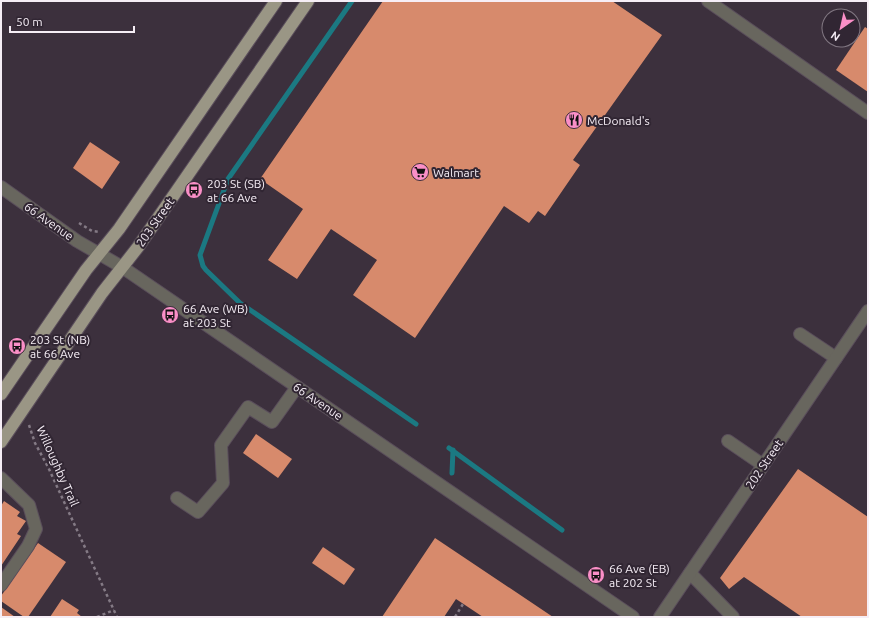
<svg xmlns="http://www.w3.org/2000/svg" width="869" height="618" viewBox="0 0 869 618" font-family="Ubuntu,sans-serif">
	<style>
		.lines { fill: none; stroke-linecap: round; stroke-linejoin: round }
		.stream { stroke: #1b7982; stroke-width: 5 }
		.building { fill: #d78a6c }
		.minor-casing { stroke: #5a4e5b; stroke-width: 14 }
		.major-casing { stroke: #5a4e5b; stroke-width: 14 }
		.path { stroke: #847a85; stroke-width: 2.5; stroke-dasharray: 3 3; stroke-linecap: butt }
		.minor { stroke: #68665e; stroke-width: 12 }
		.major { stroke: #9a9685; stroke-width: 12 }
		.labels { text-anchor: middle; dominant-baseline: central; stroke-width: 4; stroke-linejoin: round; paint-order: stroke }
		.poi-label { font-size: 12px; fill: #f6eef6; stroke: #312633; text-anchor: start }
		.street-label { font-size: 12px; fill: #f6eef6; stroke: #312633 }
	</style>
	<rect width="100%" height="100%" fill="#3c303d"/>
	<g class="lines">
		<g class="stream">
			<polyline points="352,1 228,179 200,255 203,266 206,270 240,303 416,424"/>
			<polyline points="449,448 562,530"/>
			<polyline points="452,473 453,450"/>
		</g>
	</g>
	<g class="building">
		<polygon points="383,1 612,1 662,35 573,160 580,165 545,216 538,211 529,223 504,206 415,338 353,295 377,260 331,229 297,279 268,260 303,209 260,179"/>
		<polygon points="865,27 868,29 868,92 836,70"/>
		<polygon points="90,142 120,162 102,189 73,168"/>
		<polygon points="256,434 292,459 278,478 243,453"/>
		<polygon points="798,469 868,517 868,617 802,617 744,577 729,589 720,578"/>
		<polygon points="4,501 20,512 17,516 26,521 17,534 21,536 1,566 1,506"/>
		<polygon points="435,538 553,617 483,617 456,599 444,617 382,617"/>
		<polygon points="38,543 66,562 28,617 24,617 1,601 1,596"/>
		<polygon points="323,547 355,569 344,585 312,563"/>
		<polygon points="62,599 79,610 77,613 82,617 50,617"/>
		<polygon points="1,607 15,617 1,617"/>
	</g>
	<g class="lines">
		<g class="minor-casing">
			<g id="minor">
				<polyline points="708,1 868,113"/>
				<polyline points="1,187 77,241 122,267 633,617"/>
				<polyline points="800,334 836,358"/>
				<polyline points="728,441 763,465"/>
				<polyline points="1,478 29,505 36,529 28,546 1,585"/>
				<polyline points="177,498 198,512 223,483 221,445 248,407 272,422 297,387"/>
				<polyline points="690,573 733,617"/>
				<polyline points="660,617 868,311"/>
			</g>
		</g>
		<g class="major-casing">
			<g id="major">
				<polyline points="1,394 86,270 119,229 276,1"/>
				<polyline points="1,442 102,293 138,247 308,1"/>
			</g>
		</g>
		<g class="path">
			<polyline points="79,223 92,231 100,232"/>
			<polyline points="12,343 17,345"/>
			<polyline points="29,425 35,443 48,467 117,617"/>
			<polyline points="97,617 114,610"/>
			<polyline points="455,617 463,604"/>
		</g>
		<use href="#minor" class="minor"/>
		<use href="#major" class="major"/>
	</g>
	<defs>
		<g id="restaurant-disc" transform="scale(0.9)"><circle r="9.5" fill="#fa8fc7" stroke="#312633"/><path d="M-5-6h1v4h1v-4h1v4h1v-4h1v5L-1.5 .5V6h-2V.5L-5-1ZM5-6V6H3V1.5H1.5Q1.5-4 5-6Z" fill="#111"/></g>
		<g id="supermarket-disc" transform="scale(0.9)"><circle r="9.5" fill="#fa8fc7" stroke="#312633"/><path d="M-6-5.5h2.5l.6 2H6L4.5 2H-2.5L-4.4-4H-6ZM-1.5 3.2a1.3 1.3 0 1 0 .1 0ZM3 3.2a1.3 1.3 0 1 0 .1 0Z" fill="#111"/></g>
		<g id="bus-disc" transform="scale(0.9)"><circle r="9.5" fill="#fa8fc7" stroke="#312633"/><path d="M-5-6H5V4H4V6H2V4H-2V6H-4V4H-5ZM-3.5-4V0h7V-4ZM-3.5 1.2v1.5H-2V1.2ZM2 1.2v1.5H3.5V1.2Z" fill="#111"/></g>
	</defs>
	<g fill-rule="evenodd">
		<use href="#restaurant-disc" x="574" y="120"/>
		<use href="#supermarket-disc" x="420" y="172"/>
		<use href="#bus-disc" x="194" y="190"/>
		<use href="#bus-disc" x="170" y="315"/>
		<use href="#bus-disc" x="17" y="346"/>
		<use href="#bus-disc" x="596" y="575"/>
	</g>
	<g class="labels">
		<g class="poi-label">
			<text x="587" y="120">McDonald's</text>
			<text x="433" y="172">Walmart</text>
			<text x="207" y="183">203 St (SB)<tspan x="207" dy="14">at 66 Ave</tspan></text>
			<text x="183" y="308">66 Ave (WB)<tspan x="183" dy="14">at 203 St</tspan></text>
			<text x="30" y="339">203 St (NB)<tspan x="30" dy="14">at 66 Ave</tspan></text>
			<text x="609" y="568">66 Ave (EB)<tspan x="609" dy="14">at 202 St</tspan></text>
		</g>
		<g class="street-label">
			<text transform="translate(49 221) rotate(35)">66 Avenue</text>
			<text transform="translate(155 222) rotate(-55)">203 Street</text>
			<text transform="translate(318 401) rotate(34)">66 Avenue</text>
			<text transform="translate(764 464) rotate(-56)">202 Street</text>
			<text transform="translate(58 466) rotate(66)">Willoughby Trail</text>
		</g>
	</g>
	<rect width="869" height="618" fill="none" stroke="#f6eef6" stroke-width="4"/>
	<g transform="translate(841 28) rotate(214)"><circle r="19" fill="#312633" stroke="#807681"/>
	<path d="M0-3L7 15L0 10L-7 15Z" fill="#fa8fc7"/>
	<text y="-6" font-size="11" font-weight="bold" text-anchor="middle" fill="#f6eef6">N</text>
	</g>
	<path d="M10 26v6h124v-6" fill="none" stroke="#f6eef6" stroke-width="2"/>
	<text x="16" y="26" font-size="12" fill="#f6eef6" stroke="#312633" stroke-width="3" paint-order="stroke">50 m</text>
</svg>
